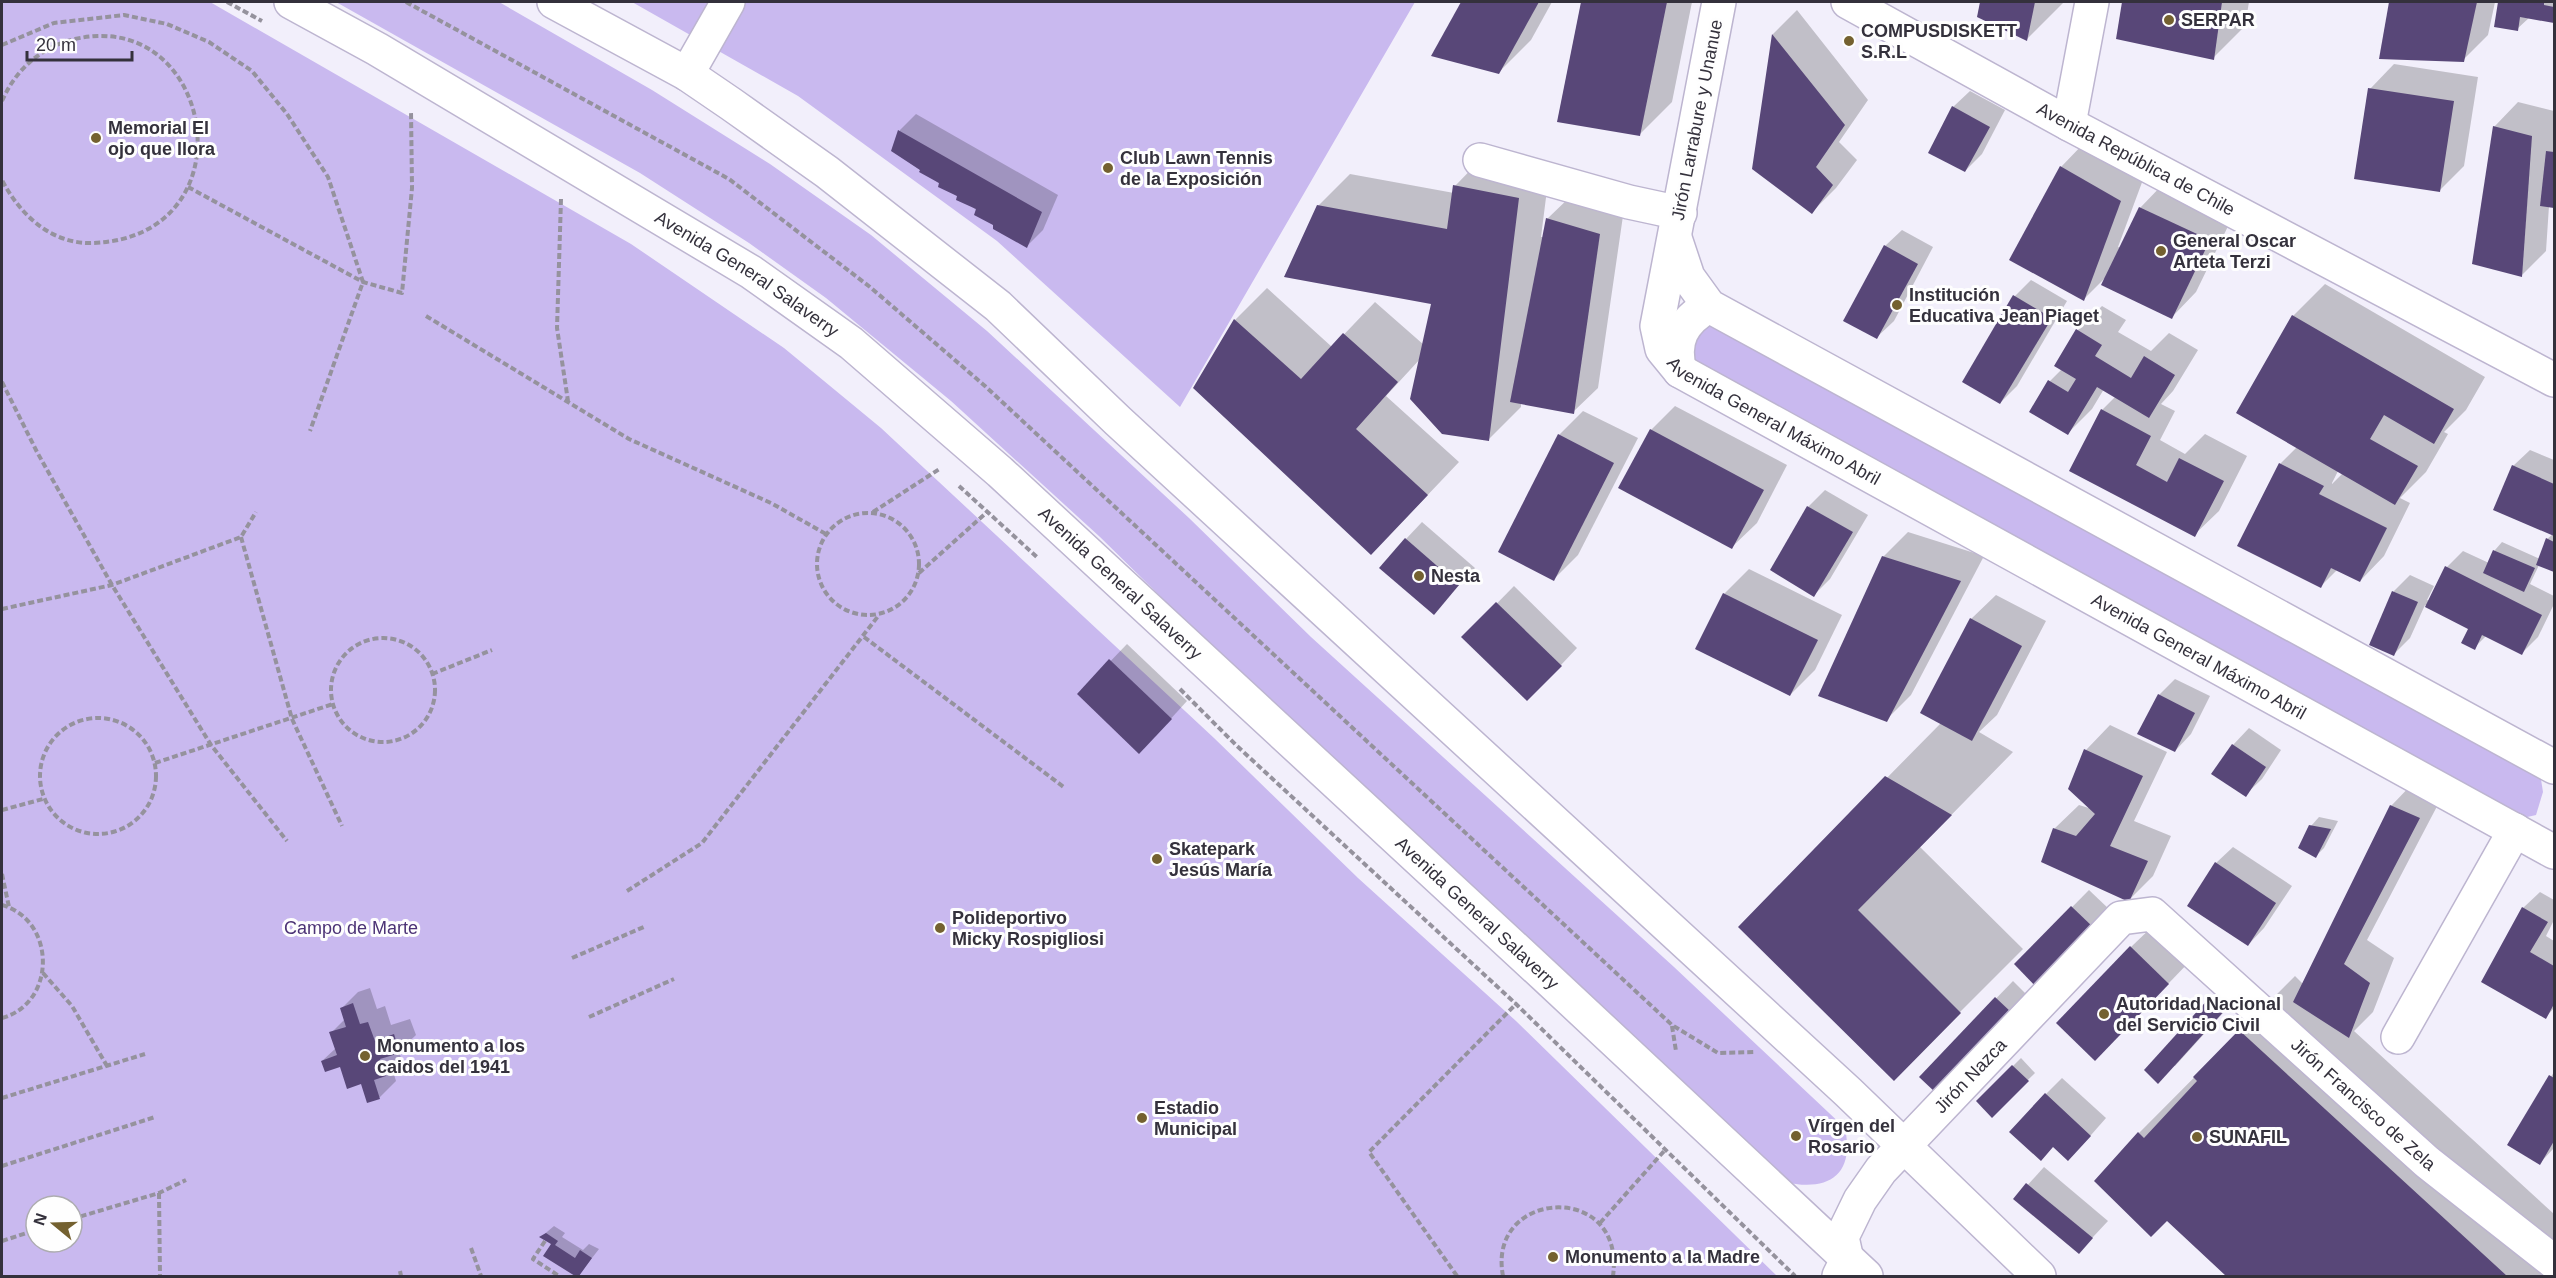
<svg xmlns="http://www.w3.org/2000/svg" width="2556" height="1278" viewBox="0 0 2556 1278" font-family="Helvetica,sans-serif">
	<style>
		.green { fill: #c9b9ef; fill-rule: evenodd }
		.shadow { fill: #0003; fill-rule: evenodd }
		.building { fill: #584778 }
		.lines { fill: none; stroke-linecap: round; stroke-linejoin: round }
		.minor-casing { stroke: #bdb5d0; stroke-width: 36 }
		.major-casing { stroke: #bdb5d0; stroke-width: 36 }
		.path { stroke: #95929d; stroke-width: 4; stroke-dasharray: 6 3; stroke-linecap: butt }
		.minor { stroke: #fff; stroke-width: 33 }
		.major { stroke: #fff; stroke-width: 33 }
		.poi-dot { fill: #746130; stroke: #fefefe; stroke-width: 2 }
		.labels { text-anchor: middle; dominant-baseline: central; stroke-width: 6; stroke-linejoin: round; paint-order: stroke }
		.poi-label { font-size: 18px; font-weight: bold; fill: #34313c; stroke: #fefefe; text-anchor: start }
		.street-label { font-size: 18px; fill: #34313c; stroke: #fefefe }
		.park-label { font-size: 18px; fill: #4c3376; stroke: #fefefe }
	</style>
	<rect width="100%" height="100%" fill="#f2effb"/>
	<g class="green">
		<path d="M2,2h208l421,242 153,104 97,80 333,310 144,140 158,143 261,255h-1775zM36,1206h36v36h-36z"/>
		<path d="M336,2h163l153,88 118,74 101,71 116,96 202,187 122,119 363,330 171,161c10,48 -17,64 -61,54l-505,-469 -179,-176 -149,-136 -125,-103 -77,-55 -109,-70z"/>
		<polygon points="632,2 1415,2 1180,407 997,241 798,96"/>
		<polygon points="1708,321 2540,773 2543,792 2536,815 2523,818 1686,365 1680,341"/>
	</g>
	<g class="shadow">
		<polygon points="1463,2 1552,2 1531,40 1499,72 1434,55"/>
		<polygon points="1582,2 1692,2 1672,102 1640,134 1558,121"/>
		<polygon points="1982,2 2064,2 2027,39 1979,16"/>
		<polygon points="2123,2 2249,2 2245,26 2213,58 2118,38"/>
		<polygon points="2390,2 2495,2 2488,35 2463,60 2381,58"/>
		<polygon points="2500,2 2554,2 2554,21 2530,17 2517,29 2495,26"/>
		<polygon points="1797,10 1868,100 1839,142 1857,160 1836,188 1812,212 1753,168 1773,34"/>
		<polygon points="2394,64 2478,77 2464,166 2439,191 2370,89"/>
		<polygon points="1970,91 2005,110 1982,154 1965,171 1953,107"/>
		<polygon points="2518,102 2554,111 2554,206 2549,206 2546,251 2522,275 2494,127"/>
		<polygon points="916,114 1058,195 1043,230 1027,246 892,150 900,130"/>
		<polygon points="2085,142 2144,177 2118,247 2121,248 2140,208 2164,183 2233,216 2196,292 2172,317 2107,276 2084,299 2061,167"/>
		<polygon points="1486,154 1550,166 1541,237 1544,237 1547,219 1572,195 1624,209 1598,388 1573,412 1521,403 1521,407 1489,439 1421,358 1386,396 1459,462 1403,521 1195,388 1235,320 1267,288 1332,347 1375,302 1424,345 1432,303 1318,206 1350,174 1454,193 1455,186"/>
		<polygon points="1902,230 1933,247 1894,321 1877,337 1885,246"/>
		<polygon points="2031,280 2067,301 2017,386 2000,403 2015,296"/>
		<path d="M2325,284l160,93 -19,33 -22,22 4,2 -22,38 -26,26 10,5 -26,53 -24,25 -23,-11 -16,16 -41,-122 17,-17 -4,-131zM2338,471l5,2 -11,11v-1z"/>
		<polygon points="2102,306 2126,320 2118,332 2151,351 2169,333 2198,350 2173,391 2161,404 2175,411 2160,440 2185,454 2205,434 2247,456 2219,511 2194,535 2071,470 2102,410 2116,396 2104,389 2092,409 2068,433 2050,381 2062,369 2056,366 2078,330"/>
		<polygon points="1675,406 1787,465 1757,523 1732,547 1651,430"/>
		<polygon points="1583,411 1638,438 1578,555 1554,579 1559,435"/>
		<polygon points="2530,450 2554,460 2554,571 2539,565 2530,584 2554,596 2554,604 2538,637 2522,653 2487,635 2474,648 2470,628 2425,605 2410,638 2394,654 2371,644 2394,591 2410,575 2434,586 2427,600 2430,601 2447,567 2463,551 2489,563 2495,550 2502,542 2540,559 2547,539 2553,534 2513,466"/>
		<polygon points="1825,490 1868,515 1830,579 1814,595 1772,570 1808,507"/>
		<polygon points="1422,522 1475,568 1434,612 1406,539"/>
		<polygon points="1908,532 1984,556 1911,695 1886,720 1883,557"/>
		<polygon points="1749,569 1842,615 1815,670 1790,695 1697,648 1724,594"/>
		<polygon points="1514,586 1577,648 1544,683 1464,637"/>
		<polygon points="1996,595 2046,621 1997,715 1979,732 2013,752 1920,847 2023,949 1956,1016 1740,927 1941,723 1971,619"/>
		<polygon points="1127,644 1187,701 1156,735 1079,694"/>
		<polygon points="2175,679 2210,696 2191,734 2175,751 2159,695"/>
		<polygon points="2110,725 2167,752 2134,821 2171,836 2153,876 2129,900 2054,829 2079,805 2092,809 2086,750"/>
		<polygon points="2249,728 2281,750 2262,779 2245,795 2233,745"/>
		<polygon points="2415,781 2444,793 2367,940 2394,958 2373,1012 2354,1031 2554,1214 2554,1276 2229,1276 2167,1219 2139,1133 2295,976 2303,984 2391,806"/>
		<polygon points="2319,817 2338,821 2324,848 2316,856 2311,826"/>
		<polygon points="2233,847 2292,886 2264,928 2248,945 2216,863"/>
		<polygon points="2089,890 2110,910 2053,969 2016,964"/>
		<polygon points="2540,892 2554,900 2554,920 2546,936 2554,941 2554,1008 2546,1017 2483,981 2523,908"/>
		<polygon points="2156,923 2192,959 2119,1035 2131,947"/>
		<polygon points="2013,981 2027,995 1952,1074 1921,1076"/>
		<polygon points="2229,981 2242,992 2175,1066 2146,1070"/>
		<polygon points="370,988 377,1009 385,1006 391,1025 410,1019 416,1035 399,1051 401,1058 392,1068 396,1081 380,1097 368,1101 362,1082 341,1065 322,1061 336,1048 331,1033 345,1019 342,1008 358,992"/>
		<polygon points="2021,1058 2035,1073 1992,1115 1978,1101"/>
		<polygon points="2554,1072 2554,1148 2540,1163 2509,1144"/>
		<polygon points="2062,1078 2106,1118 2084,1143 2046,1094"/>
		<polygon points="2044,1167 2108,1221 2079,1252 2015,1199"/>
		<polygon points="554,1226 565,1233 562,1237 583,1250 589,1244 599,1249 578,1276 545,1256 553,1244 541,1237"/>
	</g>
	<g class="building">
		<polygon points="1461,2 1539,2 1499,74 1431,56"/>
		<polygon points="1581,2 1667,2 1640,136 1557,122"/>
		<polygon points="1980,2 2035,2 2027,41 1977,17"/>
		<polygon points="2122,2 2222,2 2214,60 2116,39"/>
		<polygon points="2389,2 2477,2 2464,62 2379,59"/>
		<polygon points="2498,2 2544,2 2544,5 2554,7 2554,23 2520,17 2518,31 2494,27"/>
		<polygon points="1772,34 1845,125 1816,167 1833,185 1812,214 1752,169"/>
		<polygon points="2368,88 2454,101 2440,192 2354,179"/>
		<polygon points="1952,106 1990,127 1965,172 1928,153"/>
		<polygon points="2493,126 2532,136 2522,277 2472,264"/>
		<polygon points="898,130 1042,212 1027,248 993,229 993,225 974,215 976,209 956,200 957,196 938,187 939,183 919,172 920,170 891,151"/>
		<polygon points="2546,151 2554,152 2554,208 2540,206"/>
		<polygon points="2060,166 2121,201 2084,301 2009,260"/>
		<polygon points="1453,185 1519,198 1489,441 1442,434 1410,399 1431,304 1284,277 1317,205 1447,229"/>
		<polygon points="2139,207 2210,240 2172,319 2101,285"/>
		<polygon points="1546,218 1600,234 1574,414 1510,402"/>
		<polygon points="1884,245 1918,264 1877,339 1843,321"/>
		<polygon points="2013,295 2052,318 2000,404 1962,382"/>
		<polygon points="2292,315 2454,409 2434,444 2384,415 2370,439 2418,466 2395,505 2236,413"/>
		<polygon points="1234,319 1301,379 1343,333 1398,382 1356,429 1428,495 1371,555 1193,388"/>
		<polygon points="2076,329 2102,345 2095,356 2131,378 2144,356 2175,375 2149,418 2097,387 2068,435 2029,412 2048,380 2068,392 2076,379 2054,366"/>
		<polygon points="2101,409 2151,436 2136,465 2167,482 2179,458 2224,481 2195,537 2069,471"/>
		<polygon points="1650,429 1764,490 1732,549 1618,488"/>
		<polygon points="1558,434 1614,463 1554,581 1498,552"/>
		<polygon points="2279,463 2324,486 2319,494 2387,528 2360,582 2331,568 2321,588 2237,546"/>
		<polygon points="2512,465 2554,484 2554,536 2493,510"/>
		<polygon points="1807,506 1853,532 1814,597 1770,570"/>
		<polygon points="1405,538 1459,585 1434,615 1379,568"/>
		<polygon points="2546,538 2554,542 2554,572 2536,565"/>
		<polygon points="2493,550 2535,568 2524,592 2483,573"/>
		<polygon points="1882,556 1961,581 1887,722 1818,696"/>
		<polygon points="2445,566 2542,615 2522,655 2482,635 2475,650 2461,643 2468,629 2425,607"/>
		<polygon points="2392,591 2418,602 2394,656 2369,645"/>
		<polygon points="1723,593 1818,640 1790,696 1695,649"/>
		<polygon points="1496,602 1562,666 1527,701 1461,637"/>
		<polygon points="1970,618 2022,646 1972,741 1920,713"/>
		<polygon points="1109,659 1172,719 1139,754 1077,694"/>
		<polygon points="2158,694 2195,713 2175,752 2137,734"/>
		<polygon points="2232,744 2266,767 2246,797 2211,774"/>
		<polygon points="2084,749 2143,776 2110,846 2148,861 2129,902 2041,862 2053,828 2076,836 2095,814 2068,789"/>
		<polygon points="1885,776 1952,815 1858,910 1961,1013 1894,1081 1738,927"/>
		<polygon points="2390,805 2420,818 2344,964 2370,983 2349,1038 2293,1002"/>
		<polygon points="2309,825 2331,829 2316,858 2298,848"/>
		<polygon points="2215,862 2276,903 2248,946 2187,906"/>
		<polygon points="2071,906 2094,928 2037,988 2014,964"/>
		<polygon points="2522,907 2548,922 2530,952 2554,966 2554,1004 2546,1019 2481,982"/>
		<polygon points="2130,946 2169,984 2095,1061 2056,1023"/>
		<polygon points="2211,996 2226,1009 2158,1084 2144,1070"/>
		<polygon points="1995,997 2012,1013 1936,1093 1919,1077"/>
		<polygon points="353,1003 360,1024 368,1022 375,1041 394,1034 400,1053 380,1059 386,1076 374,1080 380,1099 367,1103 361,1084 347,1089 340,1067 325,1072 321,1061 337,1055 329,1032 346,1027 340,1008"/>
		<polygon points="2239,1030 2507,1276 2226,1276 2167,1221 2151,1237 2094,1181 2138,1132 2144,1138 2197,1081 2193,1077"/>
		<polygon points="2012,1065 2029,1081 1992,1118 1976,1101"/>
		<polygon points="2549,1075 2554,1078 2554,1141 2540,1165 2507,1145"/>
		<polygon points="2045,1093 2091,1136 2068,1161 2053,1147 2041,1161 2009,1132"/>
		<polygon points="2026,1183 2093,1238 2079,1254 2013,1199"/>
		<polygon points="546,1233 558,1241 555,1245 575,1258 580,1250 592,1258 579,1276 575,1276 543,1256 551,1244 539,1237"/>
	</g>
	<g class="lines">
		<g class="minor-casing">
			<g id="minor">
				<path id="s1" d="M1719,2l-62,324 5,23 18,22 874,481"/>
				<path id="s2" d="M1848,2l221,122 485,256"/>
				<polyline points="687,74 728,2"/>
				<polyline points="2069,124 2092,2"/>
				<polyline points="1480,160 1629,202 1680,213"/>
				<polyline points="1675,238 1688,277 1709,306 2554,767"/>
				<path d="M1680,371c-8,-30 2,-50 29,-65"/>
				<polyline points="2398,1037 2515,830"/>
				<path id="s3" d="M1839,1276l8,-16 -5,-23 18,-37 21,-30 240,-252 31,-4 275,248 127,100"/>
			</g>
		</g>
		<g class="major-casing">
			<g id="major">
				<path id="s4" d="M291,2l86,47 374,223 100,71 149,129 545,504 321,300"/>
				<polyline points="554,2 687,74 731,104 827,172 998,306 1118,421 1848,1092 2039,1276"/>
			</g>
		</g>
		<g class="path">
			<polyline points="227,2 262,21"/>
			<polyline points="406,2 729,179 870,287 985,386 1672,1025 1718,1053 1755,1052"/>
			<polyline points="2,45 54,23 124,15 167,24 209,42 252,71 287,114 328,177 363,282 310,431"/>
			<path d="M2,101c14,-32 39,-54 73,-62 140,-32 178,197 19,204 -42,2 -74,-28 -92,-63"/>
			<polyline points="188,187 363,282 402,293 412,188 411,111"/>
			<polyline points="561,199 557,328 568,401"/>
			<polyline points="426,316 629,439 771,503 826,534"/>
			<polyline points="2,382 37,452 112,585 211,745 287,841"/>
			<polyline points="959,486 1038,558"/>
			<polyline points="873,512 941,468"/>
			<circle cx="868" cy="564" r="51"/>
			<polyline points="241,537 292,719 342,826"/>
			<polyline points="919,573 987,512"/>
			<polyline points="2,609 112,585 241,537 256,512"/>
			<polyline points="864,637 1065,788"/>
			<circle cx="383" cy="690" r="52"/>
			<polyline points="432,674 492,650"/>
			<polyline points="1180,689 1237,746 1516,1004 1795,1276"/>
			<circle cx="98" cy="776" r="58"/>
			<polyline points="155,763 333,704"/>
			<polyline points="2,810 43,799"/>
			<polyline points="2,874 9,907"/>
			<polyline points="627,891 702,843 879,615"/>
			<path d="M2,905c54,15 55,98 0,113"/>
			<polyline points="572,958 646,926"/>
			<polyline points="43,973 72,1006 107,1066"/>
			<polyline points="589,1017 674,979"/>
			<polyline points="1672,1026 1676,1051"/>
			<polyline points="2,1098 145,1054"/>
			<polyline points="2,1166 155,1117"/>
			<polyline points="159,1193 160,1276"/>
			<polyline points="72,1219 159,1193 186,1180"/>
			<polyline points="1600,1223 1665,1150"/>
			<polyline points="2,1241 36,1230"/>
			<polyline points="545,1241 533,1259 559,1276"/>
			<polyline points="471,1248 481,1276"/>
			<polyline points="400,1271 401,1276"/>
			<polyline points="1457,1276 1369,1152 1517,1003"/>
			<path d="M1503,1276c-17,-87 123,-96 110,0"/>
		</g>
		<use href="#minor" class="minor"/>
		<use href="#major" class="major"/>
	</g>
	<g class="poi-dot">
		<circle cx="2169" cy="20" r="6"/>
		<circle cx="1849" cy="41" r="6"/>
		<circle cx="96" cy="138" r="6"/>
		<circle cx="1108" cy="168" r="6"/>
		<circle cx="2161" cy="251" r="6"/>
		<circle cx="1897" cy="305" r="6"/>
		<circle cx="1419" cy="576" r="6"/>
		<circle cx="1157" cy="859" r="6"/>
		<circle cx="940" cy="928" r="6"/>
		<circle cx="2104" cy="1014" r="6"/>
		<circle cx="365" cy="1056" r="6"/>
		<circle cx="1142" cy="1118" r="6"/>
		<circle cx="1796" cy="1136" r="6"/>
		<circle cx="2197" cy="1137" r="6"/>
		<circle cx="1553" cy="1257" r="6"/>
	</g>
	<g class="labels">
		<g class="poi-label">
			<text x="2181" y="20">SERPAR</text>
			<text x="1861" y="31">COMPUSDISKETT<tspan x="1861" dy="21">S.R.L</tspan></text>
			<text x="108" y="128">Memorial El<tspan x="108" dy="21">ojo que llora</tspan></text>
			<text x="1120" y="158">Club Lawn Tennis<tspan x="1120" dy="21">de la Exposición</tspan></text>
			<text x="2173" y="241">General Oscar<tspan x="2173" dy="21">Arteta Terzi</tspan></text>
			<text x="1909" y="295">Institución<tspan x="1909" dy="21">Educativa Jean Piaget</tspan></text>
			<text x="1431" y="576">Nesta</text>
			<text x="1169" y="849">Skatepark<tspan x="1169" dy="21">Jesús María</tspan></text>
			<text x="952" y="918">Polideportivo<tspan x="952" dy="21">Micky Rospigliosi</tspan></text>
			<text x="2116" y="1004">Autoridad Nacional<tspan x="2116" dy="21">del Servicio Civil</tspan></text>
			<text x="377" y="1046">Monumento a los<tspan x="377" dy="21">caidos del 1941</tspan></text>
			<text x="1154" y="1108">Estadio<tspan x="1154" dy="21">Municipal</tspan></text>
			<text x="1808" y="1126">Vírgen del<tspan x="1808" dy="21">Rosario</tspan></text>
			<text x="2209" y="1137">SUNAFIL</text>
			<text x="1565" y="1257">Monumento a la Madre</text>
		</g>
		<g class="street-label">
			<text transform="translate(1697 120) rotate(-79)">Jirón Larrabure y Unanue</text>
			<text stroke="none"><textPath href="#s2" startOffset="328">Avenida República de Chile</textPath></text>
			<text stroke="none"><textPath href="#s4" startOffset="531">Avenida General Salaverry</textPath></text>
			<text stroke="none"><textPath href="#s1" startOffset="488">Avenida General Máximo Abril</textPath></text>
			<text stroke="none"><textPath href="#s4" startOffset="1017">Avenida General Salaverry</textPath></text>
			<text stroke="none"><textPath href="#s1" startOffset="974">Avenida General Máximo Abril</textPath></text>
			<text stroke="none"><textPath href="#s4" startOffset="1503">Avenida General Salaverry</textPath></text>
			<text stroke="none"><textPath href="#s3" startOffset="249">Jirón Nazca</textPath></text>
			<text stroke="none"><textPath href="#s3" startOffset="783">Jirón Francisco de Zela</textPath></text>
		</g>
		<g class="park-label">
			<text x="351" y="928">Campo de Marte</text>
		</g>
	</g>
	<rect width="2556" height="1278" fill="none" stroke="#34313c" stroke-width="6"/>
	<g transform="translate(54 1224) rotate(289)"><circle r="28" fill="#fefefe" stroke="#adacb0" stroke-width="1.5"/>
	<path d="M0-4.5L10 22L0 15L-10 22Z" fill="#746130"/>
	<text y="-9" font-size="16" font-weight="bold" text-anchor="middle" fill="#34313c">N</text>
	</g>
	<path d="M27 51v9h105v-9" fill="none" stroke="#34313c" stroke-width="3"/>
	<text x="36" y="51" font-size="18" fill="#34313c" stroke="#fefefe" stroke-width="4.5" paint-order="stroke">20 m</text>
</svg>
